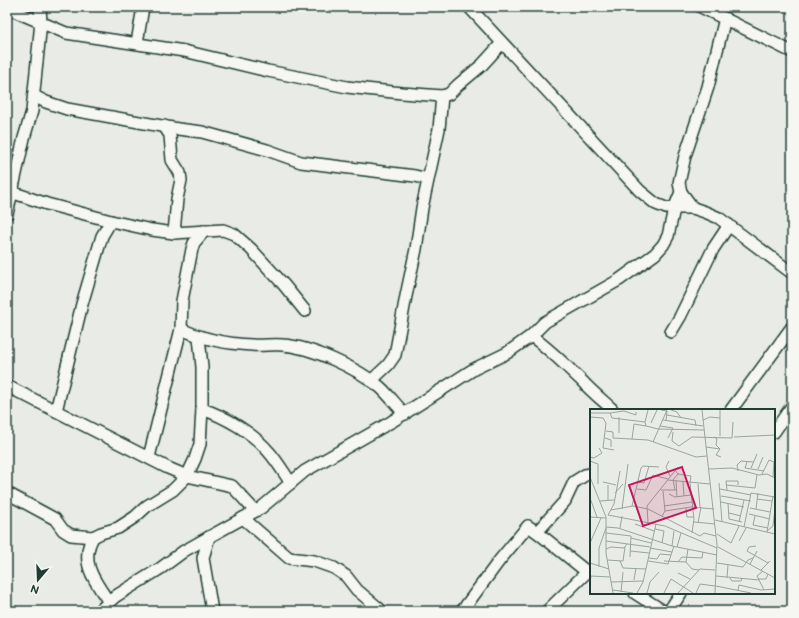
<svg xmlns="http://www.w3.org/2000/svg" width="799" height="618" viewBox="0 0 799 618" font-family="'Balsamiq Sans',sans-serif">
	<style>
		.lines { fill: none; stroke-linecap: round; stroke-linejoin: round }
		.minor-casing { stroke: #1f3d34; stroke-width: 14 }
		.minor { stroke: #f6f6f2; stroke-width: 11 }
		.inset-road { fill: none; stroke: #98a59f; stroke-width: 1 }
		.view { fill: #c2185b; fill-opacity: 0.15; stroke: #c2185b; stroke-width: 2 }
		.inset-edge { fill: none; stroke: #1f3d34; stroke-width: 2 }
	</style>
	<rect width="100%" height="100%" fill="#e9ebe7"/>
	<filter id="ink" filterUnits="userSpaceOnUse"><feTurbulence type="fractalNoise" baseFrequency=".025" numOctaves="2"/><feDisplacementMap in="SourceGraphic" scale="8" xChannelSelector="R" yChannelSelector="G"/><feConvolveMatrix kernelMatrix="1 2 1 2 8 2 1 2 1" color-interpolation-filters="sRGB"/></filter>
	<g filter="url(#ink)">
		<g class="lines">
			<g class="minor-casing">
				<g id="minor">
					<polyline points="469,7 640,191 656,204 666,208 693,208 705,212 719,218 792,273"/>
					<polyline points="701,7 792,52"/>
					<polyline points="7,8 66,33 184,51 268,71 347,87 402,93 442,96 449,94 458,85 482,65 502,43"/>
					<polyline points="137,43 143,7"/>
					<polyline points="34,96 46,102 67,109 178,129 202,132 267,150 301,162 415,176 428,179"/>
					<polyline points="164,126 170,135 172,160 180,173 181,180 177,199 174,233"/>
					<polyline points="11,192 47,204 111,221 152,230 174,233 223,230 234,234 251,249 284,285 305,311"/>
					<polyline points="693,208 681,192 679,183 685,156 708,87 725,18"/>
					<polyline points="7,214 24,138 32,111 41,22 40,7"/>
					<path d="M181,329c22,10 47,15 71,16 10,1 21,-1 31,0 29,2 74,23 97,42 9,8 16,18 25,27"/>
					<polyline points="671,332 680,317 713,249 729,225"/>
					<path d="M531,336c19,13 34,29 51,45 9,10 20,19 30,28"/>
					<polyline points="371,381 388,365 395,355 406,296 416,249 422,208 439,129 442,96"/>
					<polyline points="7,386 168,468 187,476 232,486 255,511"/>
					<path d="M202,409c24,8 51,24 67,43 8,9 15,21 22,31"/>
					<polyline points="731,410 792,327"/>
					<polyline points="56,411 82,304 102,236 111,221"/>
					<polyline points="774,432 792,406"/>
					<polyline points="149,457 181,329 182,301 192,249 194,243 204,231"/>
					<polyline points="7,493 55,519 63,530 71,535 93,537 101,533 118,528 135,517 147,506 173,490 187,476 195,459 200,444 202,409 202,367 199,337"/>
					<polyline points="243,518 289,558 314,561 334,568 346,576 357,590 382,611"/>
					<polyline points="537,532 587,572"/>
					<path d="M93,537c-14,25 2,45 16,65"/>
					<polyline points="209,537 203,558 212,611"/>
					<polyline points="635,593 663,611"/>
					<polyline points="99,611 116,596 161,568 184,551 261,508 305,471 391,422 474,369 507,353 531,336 545,322 619,280 655,254 663,245 668,236 674,209 681,192"/>
					<polyline points="462,611 499,561 528,526 537,532 565,501 574,482 585,475 591,474"/>
					<polyline points="547,611 587,572 591,571"/>
					<polyline points="669,611 681,593"/>
				</g>
			</g>
			<use href="#minor" class="minor"/>
		</g>
	</g>
	<g transform="translate(590 409)">
		<rect width="185" height="185" fill="#e9ebe7"/>
		<path class="inset-road" d="M71,1l6,1 -1,10M81,1l6,2 4,6M112,1l15,135 -2,48M130,1v26M0,4h20l2,5 33,4 1,4 12,3 46,1M20,4l14,-2 12,4v-3M77,6l28,5 1,6M0,8l13,1 3,5 -3,25 11,2M73,11l40,6M113,11l7,-3 10,1M55,13l3,-12M61,14l6,-13M70,17l13,2 -5,10M16,22l7,1v6l35,2 48,17 11,-1M83,23l-1,9 7,5 13,-9 40,1 1,-16M29,24v-16M124,28l3,2 -1,6 4,4M144,28l41,-2M15,29l6,2v7M42,30l2,-15 12,2M63,33l14,-32M116,38l14,2M130,40l-4,6 5,2M0,48l4,1 8,-5 -3,-5M0,52l8,3v20M79,52l-3,6 4,9M157,53l-2,6 19,3M161,59l6,-14M119,60l23,-1 27,7 8,-1 8,4M168,60l5,-12M85,61l3,4 13,2 -1,7M148,62l-1,-6 4,-4 12,1M172,65l7,-14 5,2 -1,15M0,68l16,40v36l7,40M78,71l42,4M86,72l1,16M13,73l13,3M48,73l6,1 5,-17M93,73l1,14M100,74l4,36 -2,14M129,74l3,39M108,75l2,23M136,76l29,3 2,-13M47,80l9,1 7,-15 15,4M130,80l31,6M71,81h15M85,81l-2,-10 5,-6M137,81l-1,-9h12v4M73,82l2,20M25,84l8,-9M79,85l6,3 16,-2M131,87l30,5M0,89l7,19M167,90l15,2M18,91v-15M10,92l14,-1M131,93l23,5M138,94l1,16 13,3M42,97l9,-38 2,-2 16,1M74,97l28,-4M96,99l1,9h7M160,99l20,4M32,100l6,-45M166,100l2,-16M21,101l22,-4 15,3 52,27 4,-3 12,3M139,104l12,3M159,105l21,5M18,106l57,11 52,22M18,106l6,-11 6,-33M72,107l3,-5 26,-4 23,2M165,107l-2,9 15,3M0,108l16,1M125,111l60,14M104,113l21,2M149,113l5,-22M58,114l-1,-17 31,-39M108,114l3,-16M45,115l19,7M16,118l12,1 54,18 45,9M154,118l7,-34 24,4M30,119l2,-12M65,120l9,2 -2,12M177,122l6,-5 2,-18M177,123l6,-36M16,124l25,3 -1,21M127,125l14,9 8,-17M41,129l20,5M16,132l44,6M149,132l7,-13M0,134l11,-25M82,137l2,-15M166,137l-7,1 -2,4 21,12M87,138l4,-14M128,138l57,31M60,139l22,4M16,140l5,-2 13,1 3,-4M98,140l-2,13 6,7 7,1M40,142l19,2M59,149l8,1 3,-5 11,1M17,151l16,1 2,-14M30,152l3,7 23,1M58,152l20,3 6,-18M74,152l22,1M88,153l4,-5 20,1 1,-6M0,154l19,6M127,154l26,4 5,-7 5,-2M160,155l7,-13M9,158v-19l7,-20M171,161l9,-9M173,162l-6,5 7,14M88,164l12,6M126,167l43,4M137,169l1,-13M140,169l2,3h9l1,-3M168,170h8l2,-5M44,171l2,-12M21,173l32,-1M0,175l1,-8 19,1M126,177l35,7M23,181l20,3M148,181l1,-5 22,5 14,-1M31,183l2,-20M47,184l6,-11 13,-58M57,184l3,-11 9,-10M74,184l7,-14 22,14M88,184l22,-24 15,1M106,184l4,-9 15,2"/>
		<path class="view" d="M92,58l14,41 -53,18 -14,-41z"/>
		<rect width="185" height="185" class="inset-edge"/>
	</g>
	<rect width="799" height="618" fill="none" stroke="#f6f6f2" stroke-width="24"/>
	<rect x="12" y="12" width="775" height="594" fill="none" stroke="#1f3d34" stroke-width="1.5" filter="url(#ink)"/>
	<g transform="translate(38 580) rotate(199)" stroke="#f6f6f2" stroke-width="3" paint-order="stroke">
	<path d="M0-3L7 15L0 10L-7 15Z" fill="#1f3d34"/>
	<text y="-6" font-size="11" font-weight="bold" text-anchor="middle" fill="#1f3d34">N</text>
	</g>
</svg>
